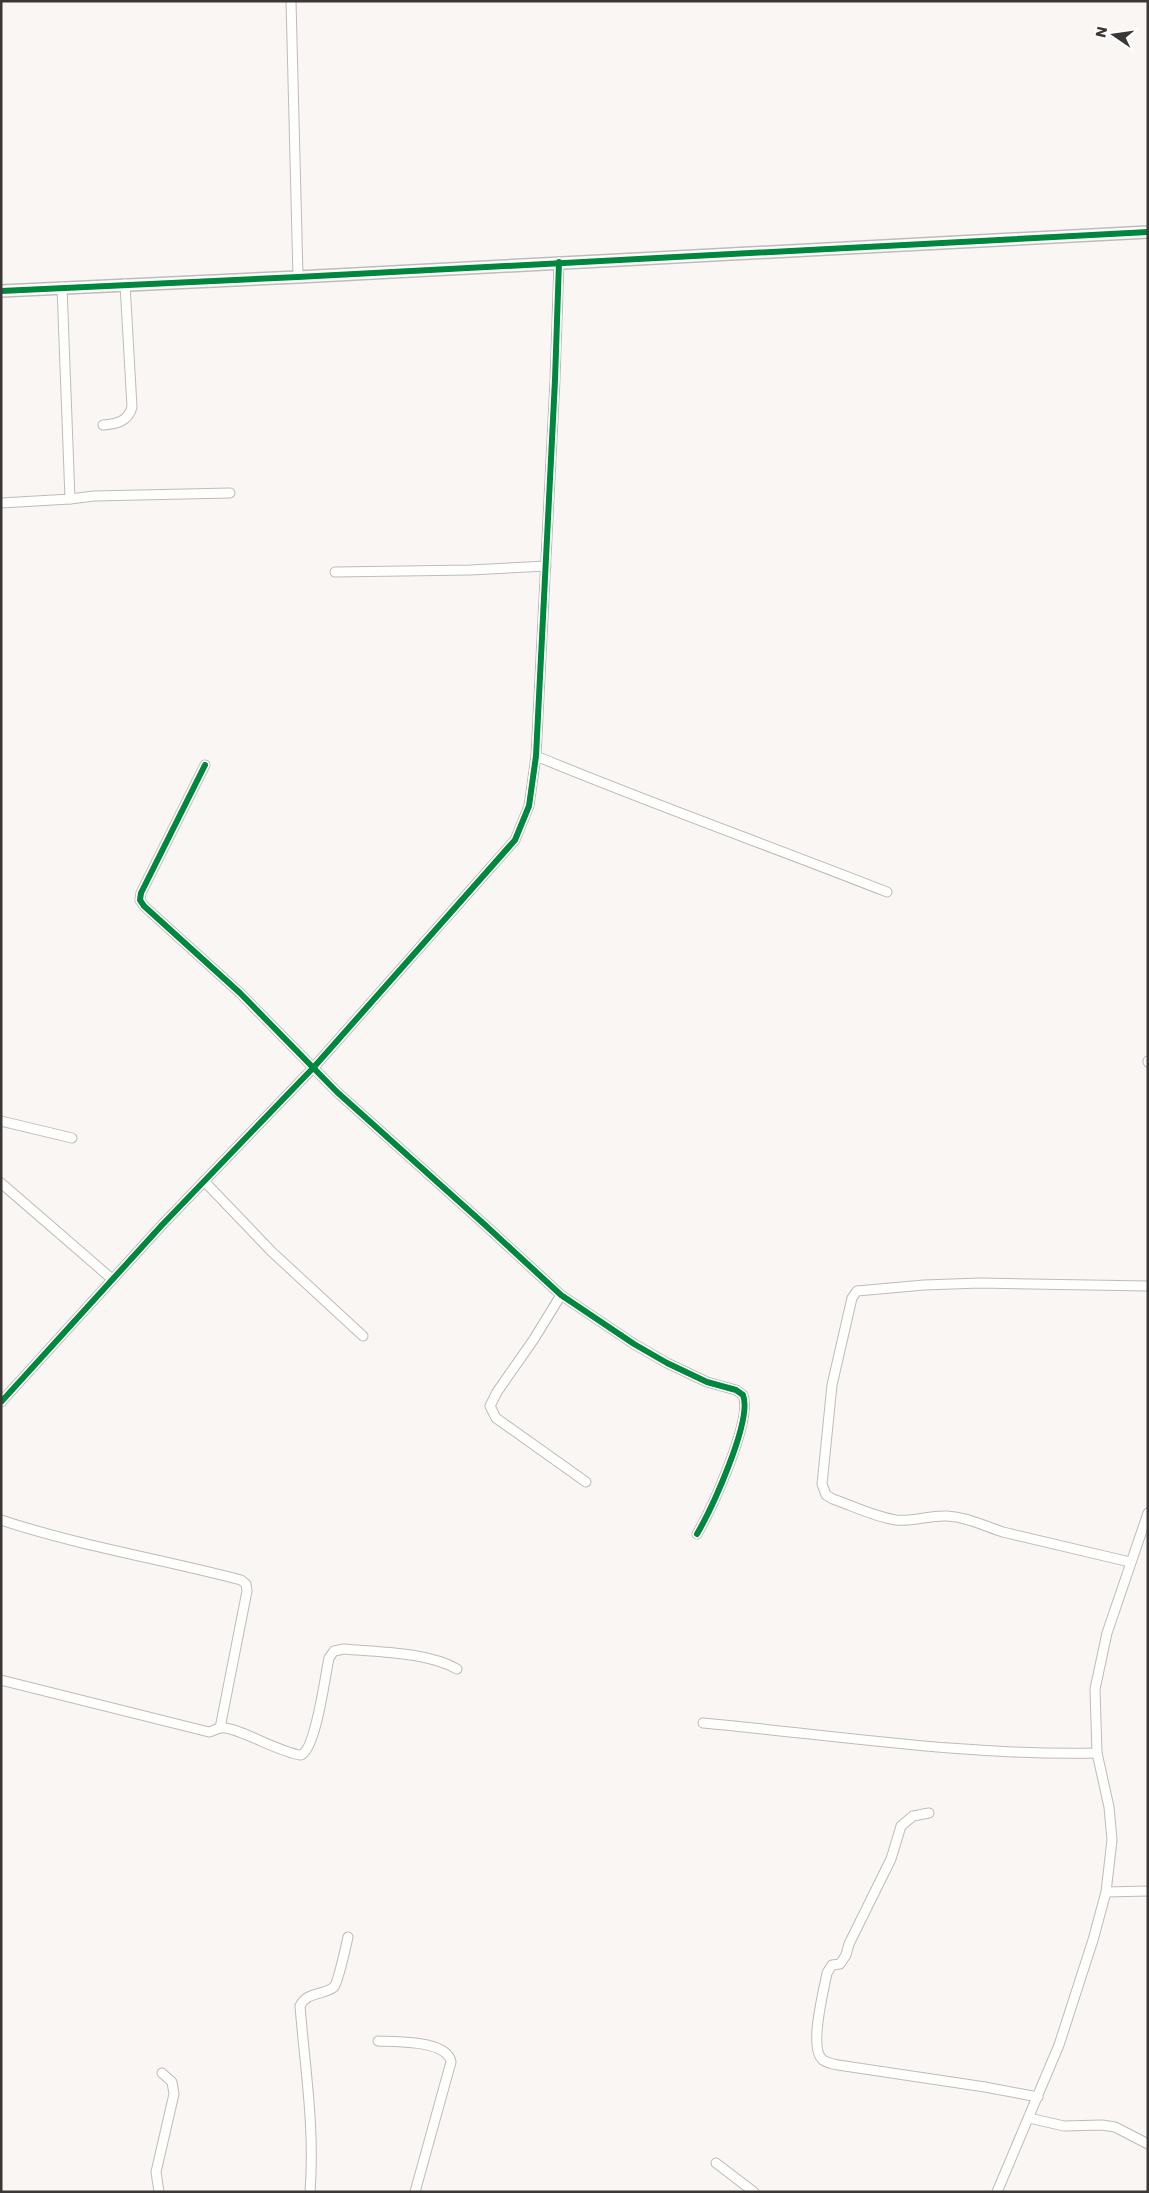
<svg xmlns="http://www.w3.org/2000/svg" width="1149" height="2193" viewBox="0 0 1149 2193" font-family="Poppins,sans-serif">
	<style>
		.lines { fill: none; stroke-linecap: round; stroke-linejoin: round }
		.minor-casing { stroke: #bebcba; stroke-width: 11 }
		.tertiary-casing { stroke: #bebcba; stroke-width: 14 }
		.minor { stroke: #fefefd; stroke-width: 9 }
		.tertiary { stroke: #fefefd; stroke-width: 11 }
		.cycleway-casing { stroke: #fff; stroke-width: 9 }
		.cycleway { stroke: #00873e; stroke-width: 6 }
	</style>
	<rect width="100%" height="100%" fill="#f9f6f4"/>
	<g class="lines">
		<g class="minor-casing">
			<g id="minor">
				<polyline points="291,1 298,277"/>
				<path d="M103,425c13,-1 25,-3 29,-18l-7,-123"/>
				<polyline points="70,499 94,496 230,493"/>
				<polyline points="1,503 70,499 62,287"/>
				<polyline points="335,572 470,570 546,566"/>
				<path d="M536,756c116,48 234,90 351,136"/>
				<path d="M205,765l-64,128 -1,7 4,6 96,87 97,99 147,132 77,71 73,49 33,19 40,19 29,8 7,5c10,25 -32,115 -46,139"/>
				<polyline points="1148,1062 1148,1061"/>
				<polyline points="1,1121 72,1138"/>
				<polyline points="204,1181 272,1252 363,1336"/>
				<polyline points="1,1183 112,1279"/>
				<polyline points="561,1295 534,1339 497,1392 490,1406 496,1418 586,1482"/>
				<polyline points="1,1402 162,1225 314,1067 515,840 529,806 536,756 555,380 559,262"/>
				<path d="M1,1520c79,26 160,39 240,60l5,4 1,7 -27,137"/>
				<path d="M1130,1562l-127,-30c-19,-6 -36,-15 -56,-16 -17,-1 -34,6 -51,4 -21,-3 -43,-14 -63,-21l-7,-4 -4,-11 10,-99 20,-87 5,-7 67,-6 56,-2 168,3"/>
				<path d="M1,1680l208,52c5,-1 6,-3 11,-4 15,-3 59,25 81,27 15,-6 24,-79 28,-97l5,-7 10,-2c34,3 83,3 113,20"/>
				<path d="M703,1723c131,12 262,33 394,30"/>
				<path d="M929,1813l-16,3 -12,10 -10,33 -42,85 -3,11 -6,9 -8,1 -5,8c-3,17 -19,76 -4,87 4,3 10,4 15,5l147,22 53,10"/>
				<polyline points="1106,1892 1148,1891"/>
				<path d="M378,2041c18,1 69,-1 73,21l-36,130"/>
				<polyline points="1029,2118 1064,2126 1102,2125 1115,2127 1148,2144"/>
				<polyline points="716,2163 754,2192"/>
				<polyline points="159,2192 156,2172 174,2094 172,2082 162,2073"/>
				<path d="M310,2192c5,-63 -5,-124 -10,-186 6,-14 24,-11 34,-19 4,-5 12,-41 14,-50"/>
				<polyline points="997,2192 1059,2045 1093,1940 1106,1892 1112,1840 1109,1807 1097,1753 1095,1689 1107,1633 1148,1513"/>
			</g>
		</g>
		<g class="tertiary-casing">
			<polyline id="tertiary" points="1,291 298,277 1148,232"/>
		</g>
		<use href="#minor" class="minor"/>
		<use href="#tertiary" class="tertiary"/>
		<g class="cycleway-casing">
			<g id="cycleway">
				<polyline points="1,291 298,277 1148,232"/>
				<path d="M205,765l-64,128 -1,7 4,6 96,87 97,99 147,132 77,71 73,49 33,19 40,19 29,8 7,5c10,25 -32,115 -46,139"/>
				<polyline points="1,1402 162,1225 314,1067 515,840 529,806 536,756 555,380 559,262"/>
			</g>
		</g>
		<use href="#cycleway" class="cycleway"/>
	</g>
	<rect width="1149" height="2193" fill="none" stroke="#3a3736" stroke-width="5"/>
	<g transform="translate(1114 35) rotate(283)" stroke="#ffffff" stroke-width="4" paint-order="stroke">
	<path d="M0-4L9 19L0 12L-9 19Z" fill="#3a3736"/>
	<text y="-8" font-size="14" font-weight="bold" text-anchor="middle" fill="#3a3736">N</text>
	</g>
</svg>
